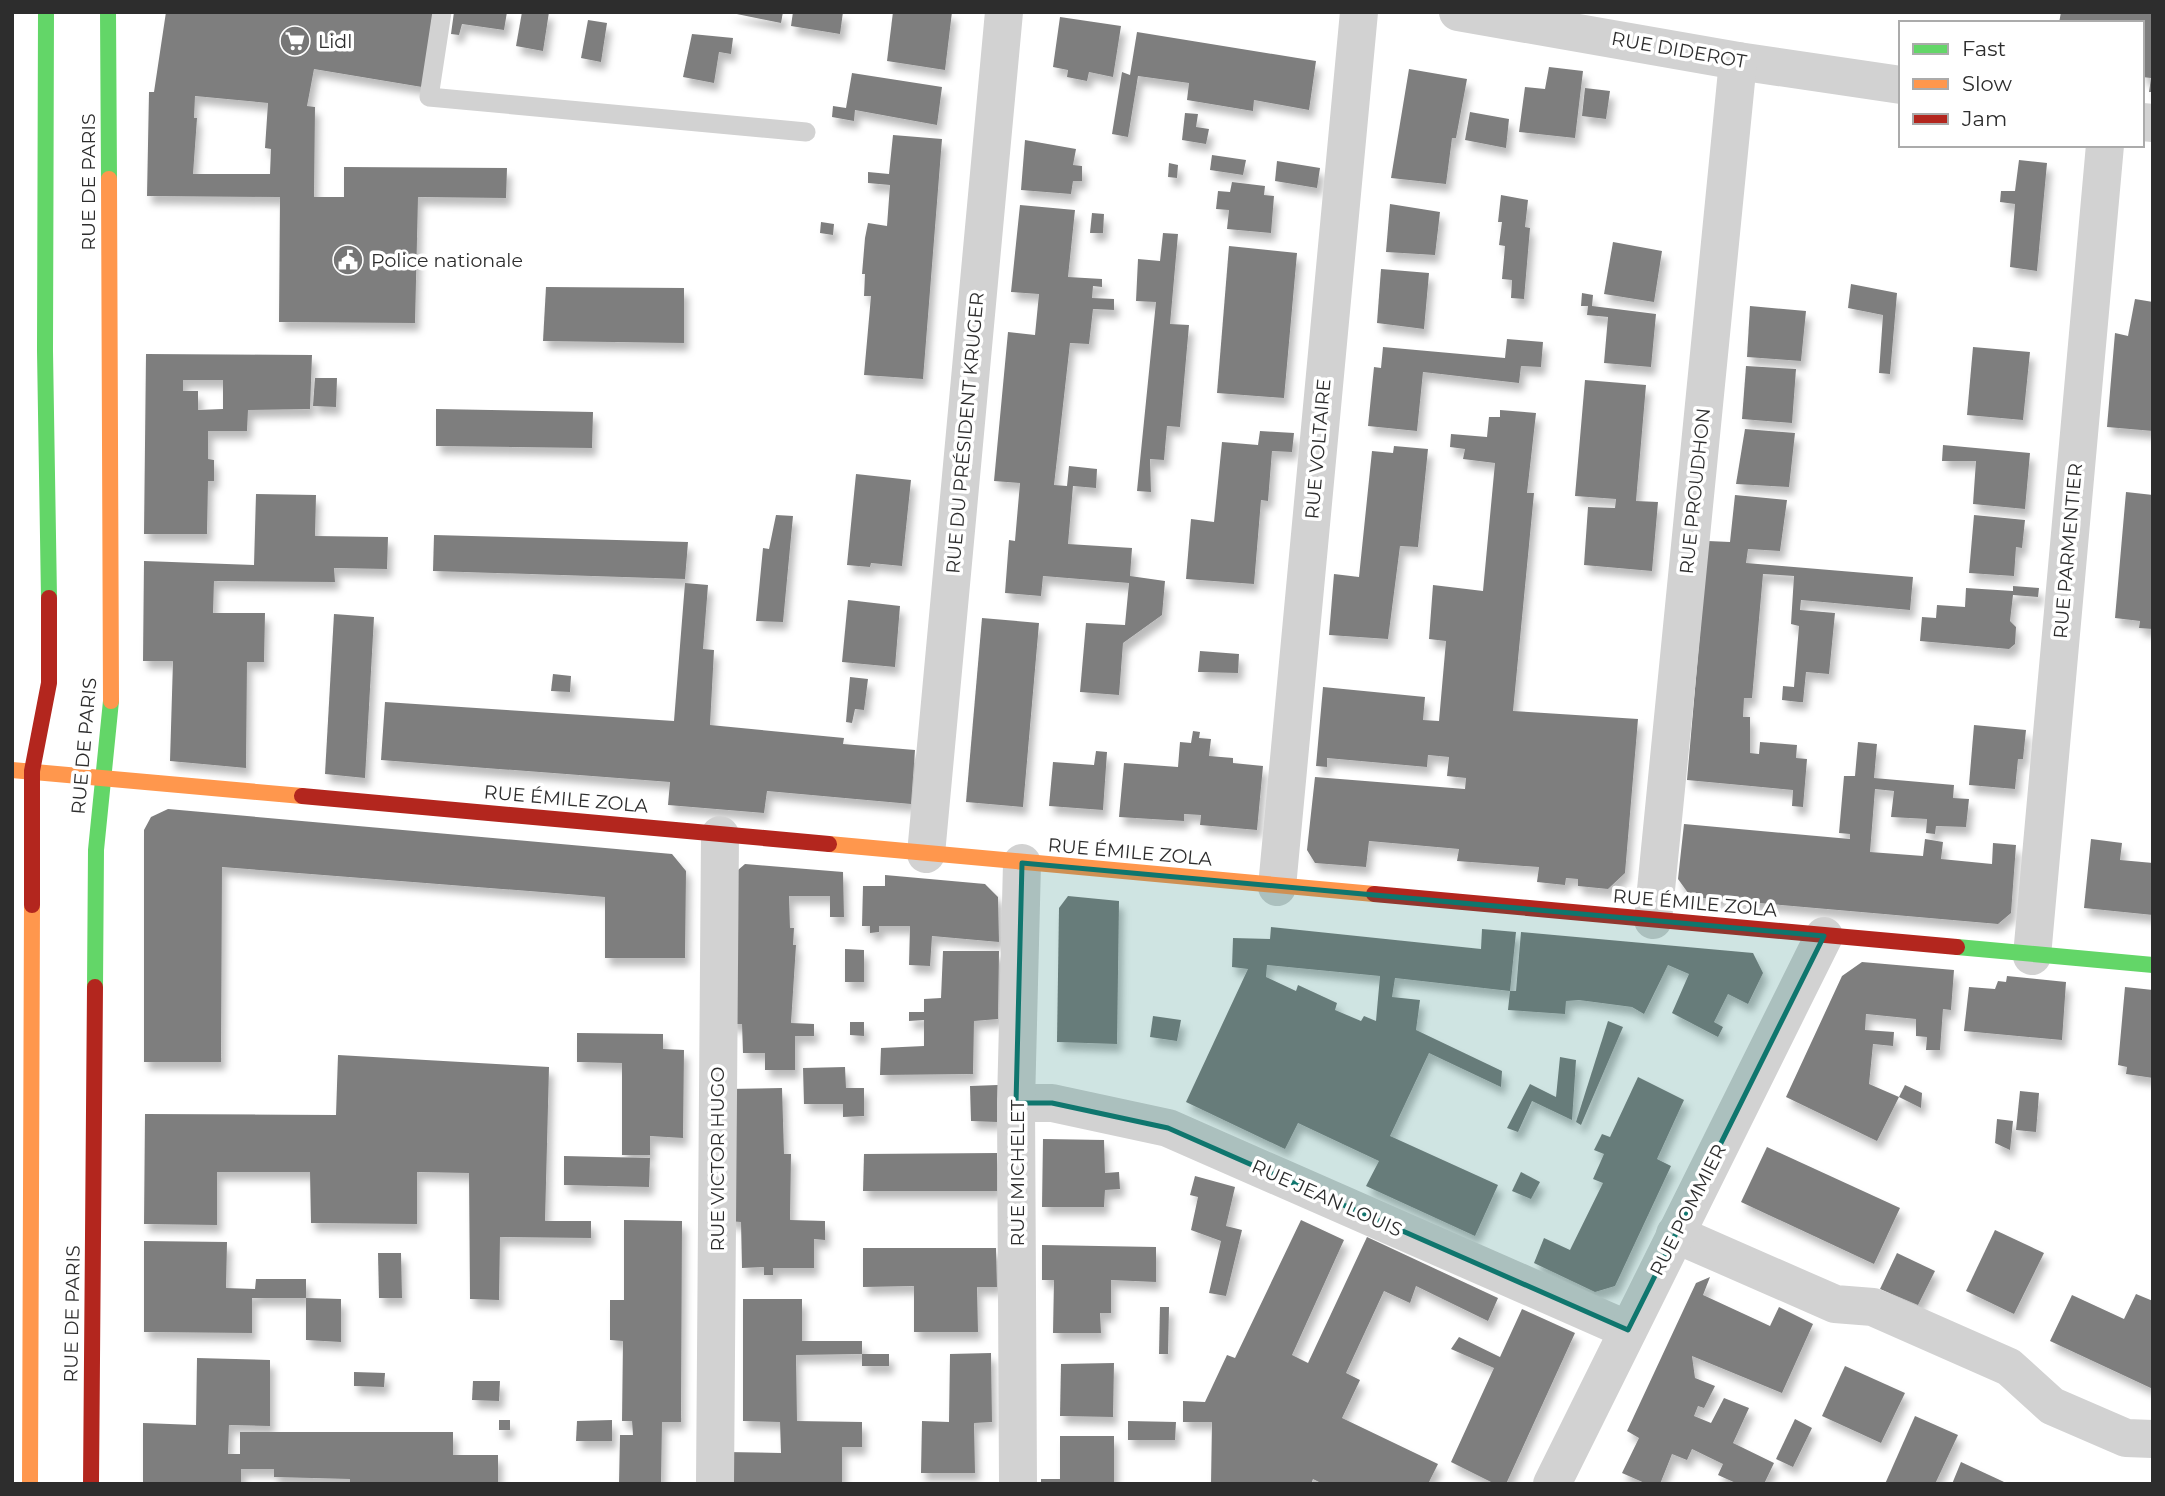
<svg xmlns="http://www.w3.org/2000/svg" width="2165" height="1496" viewBox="0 0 2165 1496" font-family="Montserrat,sans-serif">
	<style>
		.building { fill: #7e7e7e; fill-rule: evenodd; filter: url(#shadow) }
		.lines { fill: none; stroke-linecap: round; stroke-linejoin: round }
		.lane { stroke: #d2d2d2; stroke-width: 19 }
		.street { stroke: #d2d2d2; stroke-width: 38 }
		.fast { stroke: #63d668; stroke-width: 16 }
		.slow { stroke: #ff974d; stroke-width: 16 }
		.jam { stroke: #b3261e; stroke-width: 16 }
		.marked { fill: #0f766e; fill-opacity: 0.2; stroke: #0f766e; stroke-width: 5; stroke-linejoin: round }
		.labels { text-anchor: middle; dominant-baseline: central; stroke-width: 7; stroke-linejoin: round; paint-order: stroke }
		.poi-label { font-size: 19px; fill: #2d2d2d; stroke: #fff; text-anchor: start }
		.street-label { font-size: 19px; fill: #2d2d2d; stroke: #fff }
	</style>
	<defs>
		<filter id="shadow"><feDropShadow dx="4.5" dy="8" stdDeviation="3.5" flood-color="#0004"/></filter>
	</defs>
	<rect width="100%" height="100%" fill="#fff"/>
	<g class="building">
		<path d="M166,12h267l-11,75 -108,-18 -7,37 8,1 -1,90h30v-30l163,1 -1,30 -88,-1 -3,126 -136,-1 1,-125 -133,-1 2,-104h5zM195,96l73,7 -3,45 6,1 -1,25h-77l4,-56h-3z"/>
		<polygon points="454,12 507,12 504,30 462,24 459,35 451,34"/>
		<polygon points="522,12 549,12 543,51 516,46"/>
		<polygon points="727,12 783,12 781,23"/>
		<polygon points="793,12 843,12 840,34 791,26"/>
		<polygon points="893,12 952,12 945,70 887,61"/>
		<polygon points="2061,12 2153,12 2153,92 2149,92 2151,78 2142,77 2142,23 2059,23"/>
		<polygon points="1060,17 1121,26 1113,77 1089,72 1087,81 1067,77 1068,70 1053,67"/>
		<polygon points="588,20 607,23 601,62 581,58"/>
		<polygon points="1137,32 1316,61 1309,110 1254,100 1253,111 1187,100 1189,83 1138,76 1128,137 1112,134 1122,72 1130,75"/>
		<polygon points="692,34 733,38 731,54 719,52 714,83 683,77"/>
		<polygon points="1549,67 1583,71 1575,138 1519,132 1525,87 1545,89"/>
		<polygon points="1409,69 1467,79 1456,138 1452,138 1446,184 1391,178"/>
		<polygon points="852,73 942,87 937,125 855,110 854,121 832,117 833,106 846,108"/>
		<polygon points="1585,88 1610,91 1606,119 1582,116"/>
		<polygon points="1470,112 1509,119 1506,148 1465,140"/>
		<polygon points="1185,113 1198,114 1196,127 1209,129 1206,144 1182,140"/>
		<polygon points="893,135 942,139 923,379 864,375 871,296 864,296 865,274 862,274 865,238 868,223 887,226 890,185 868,183 868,172 889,174"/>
		<polygon points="1025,140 1076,149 1073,165 1082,166 1082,181 1073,181 1071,194 1021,190"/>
		<polygon points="1212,155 1246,160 1243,175 1210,170"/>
		<polygon points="2019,160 2047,163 2037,271 2010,267 2015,204 2000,202 2001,191 2015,191"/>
		<polygon points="1277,161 1320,168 1317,188 1275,181"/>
		<polygon points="1169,163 1178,165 1177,178 1168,177"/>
		<polygon points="1232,182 1265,186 1264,195 1274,196 1271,233 1227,229 1229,210 1216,209 1218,191 1230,192"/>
		<polygon points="1501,195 1528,200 1525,227 1530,228 1524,299 1511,298 1512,280 1502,279 1505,246 1499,245 1502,222 1498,222"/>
		<polygon points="1390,204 1440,212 1435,255 1386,252"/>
		<polygon points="1020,205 1075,210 1068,277 1102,279 1102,287 1093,286 1092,298 1114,299 1114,310 1093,309 1089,344 1070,343 1054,485 1067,486 1069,466 1097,469 1096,488 1073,486 1068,544 1132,548 1130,576 1165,581 1162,615 1123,643 1119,695 1080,692 1086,623 1125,625 1129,583 1043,576 1041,596 1005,593 1009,540 1015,541 1020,483 994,481 1008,332 1035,335 1039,294 1011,292"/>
		<polygon points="1092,213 1104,214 1103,233 1090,233"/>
		<polygon points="821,222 834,224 833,235 820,233"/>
		<polygon points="1163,233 1178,234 1170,324 1189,325 1180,427 1167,426 1164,460 1150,459 1151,492 1137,491 1156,302 1136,301 1138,259 1160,261"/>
		<polygon points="1613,242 1662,251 1654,302 1604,294"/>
		<polygon points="1229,246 1297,253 1284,398 1217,393"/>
		<polygon points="1381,269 1429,273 1424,329 1377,323"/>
		<polygon points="1851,284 1897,293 1890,374 1879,373 1883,315 1848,308"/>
		<polygon points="546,287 684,288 684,343 543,341"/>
		<polygon points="1582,293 1593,295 1592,306 1656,314 1651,367 1604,363 1608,317 1587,315 1588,306 1581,306"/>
		<polygon points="2135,299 2153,302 2153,431 2107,427 2115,333 2128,336"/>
		<polygon points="1750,306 1806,311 1801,361 1747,357"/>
		<polygon points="1507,339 1543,342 1541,367 1521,366 1519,383 1423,372 1417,431 1368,426 1374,367 1381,368 1383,347 1505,358"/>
		<polygon points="1973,347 2030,352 2023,420 1967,415"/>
		<path d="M146,354l166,1 -2,54 -62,1 -1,21h-39v28l6,1v21h-6l-1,53h-63zM183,380h40v29l-25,1v-19h-15z"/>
		<polygon points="1746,366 1796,369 1792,423 1742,419"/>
		<polygon points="315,378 337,378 336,407 313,406"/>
		<polygon points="1585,380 1646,385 1636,501 1658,502 1652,571 1584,565 1588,507 1615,508 1616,499 1575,496"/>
		<polygon points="436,409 593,412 592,448 436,446"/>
		<polygon points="1500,410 1536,413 1527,493 1534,493 1513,711 1638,719 1625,873 1608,889 1578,886 1578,879 1566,878 1565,885 1537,882 1539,867 1457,861 1459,849 1369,841 1366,867 1315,863 1307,850 1315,777 1465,789 1466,778 1447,776 1449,757 1428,755 1427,767 1327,758 1327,767 1316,766 1323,687 1425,697 1423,720 1439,721 1446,641 1429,639 1433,585 1483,591 1495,463 1463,459 1465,449 1450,447 1451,434 1487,437 1489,417 1500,417"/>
		<polygon points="1745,429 1795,433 1789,487 1736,484"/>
		<polygon points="1260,431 1294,433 1292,452 1272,451 1268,501 1261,500 1254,584 1186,579 1191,519 1214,522 1222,442 1258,445"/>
		<polygon points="1943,445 2030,453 2025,509 1973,504 1976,461 1942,461"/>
		<polygon points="1394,446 1428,449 1418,547 1400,546 1388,639 1329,635 1334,574 1359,577 1372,451 1393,453"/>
		<polygon points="856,474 911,480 902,566 871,563 870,567 847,565"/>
		<polygon points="2126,492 2153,495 2153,629 2139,628 2140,621 2115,618"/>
		<polygon points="256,494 316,495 315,536 388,537 387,569 334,568 335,582 214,581 213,613 265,613 264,662 247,662 246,768 170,761 173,661 143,661 144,561 254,565"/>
		<polygon points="1735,495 1787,500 1780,551 1748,549 1746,563 1913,577 1910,610 1801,600 1800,610 1835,613 1829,674 1806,672 1803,702 1799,702 1782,700 1783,686 1794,687 1799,626 1791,624 1794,576 1763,574 1752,698 1744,698 1743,717 1750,717 1750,753 1759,754 1760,742 1797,745 1796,758 1807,759 1803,807 1792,806 1793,790 1687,780 1708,541 1730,542"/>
		<polygon points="776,515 793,516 783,622 756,621 763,548 769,549"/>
		<polygon points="1974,515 2025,520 2022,548 2016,547 2014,576 1969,573"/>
		<polygon points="434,535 688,542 685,579 433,571"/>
		<polygon points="685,583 708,585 703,649 714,650 710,725 844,738 843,744 915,750 911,804 767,791 764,813 668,805 670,782 381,760 385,702 674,721"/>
		<polygon points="2013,586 2039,588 2038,597 2013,595 2010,621 2016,627 2015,644 2009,649 1920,641 1922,617 1936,618 1937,605 1965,607 1966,588 2013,591"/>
		<polygon points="848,600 900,606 895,667 842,662"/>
		<polygon points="334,614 374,617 365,778 325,774"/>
		<polygon points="982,618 1039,623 1023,807 966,802"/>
		<polygon points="1200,651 1239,654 1238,673 1198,672"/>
		<polygon points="553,674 571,676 570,692 551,691"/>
		<polygon points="850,677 868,679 864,710 855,709 852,723 846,722"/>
		<polygon points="1974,725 2026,730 2023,759 2018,759 2015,789 1969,785"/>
		<polygon points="1193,731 1200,732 1199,738 1211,739 1209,756 1233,758 1233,763 1263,766 1257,830 1200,825 1201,815 1184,814 1184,821 1119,817 1124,763 1178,767 1180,742 1191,743"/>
		<polygon points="1858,742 1877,744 1874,778 1954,785 1953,798 1969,799 1966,827 1936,826 1935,834 1926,833 1927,819 1891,817 1894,791 1875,789 1870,852 1923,856 1925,839 1943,842 1941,859 1992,864 1993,843 2016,845 2011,913 1998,924 1691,897 1678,879 1684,824 1850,839 1850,834 1839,833 1844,776 1855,776"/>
		<polygon points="1096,751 1107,752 1103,810 1049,806 1053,762 1094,765"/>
		<polygon points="168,809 672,854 686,871 685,958 605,958 605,897 222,867 221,1062 144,1062 144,830 151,817"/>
		<polygon points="2091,839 2122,843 2120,860 2153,863 2153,915 2084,908"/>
		<polygon points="745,864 843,872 844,917 830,917 830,896 789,896 790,928 794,928 793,945 796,945 791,1023 814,1024 814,1036 795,1036 795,1070 765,1070 765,1053 743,1053 742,1024 729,1024 731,876"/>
		<polygon points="885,875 985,884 998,897 999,942 932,936 930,966 909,965 910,926 879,926 879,932 870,933 870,926 862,926 863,886 885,886"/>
		<polygon points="1068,896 1119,901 1117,1044 1057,1042 1059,908"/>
		<path d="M1271,927l210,22 1,-20 34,3 -6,59 -115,-13 -3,19 28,3 -4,30 86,41 -1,16 -72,-34 -39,83 108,49 -23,51 -109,-50 13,-25 -81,-38 -13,26 -99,-47 62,-133 -16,-2 1,-29 37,1zM1267,965l113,11 -4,45 -12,-5 -3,5 -26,-11 2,-7 -39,-18 -2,6 -30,-14z"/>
		<polygon points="1521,932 1753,953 1763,973 1748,1004 1728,994 1714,1022 1723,1027 1718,1037 1672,1013 1689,974 1668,965 1644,1014 1632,1007 1579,1000 1566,1001 1565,1014 1508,1010 1510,991 1516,991"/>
		<polygon points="845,949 864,950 864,982 845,982"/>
		<polygon points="943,951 999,951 998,1019 974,1021 973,1074 880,1075 881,1048 924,1046 924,1020 909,1021 909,1012 924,1012 924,999 941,998"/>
		<polygon points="1862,962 1954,970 1951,1010 1943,1009 1940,1050 1926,1050 1927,1037 1916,1036 1916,1019 1866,1014 1865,1030 1894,1032 1893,1046 1873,1044 1869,1084 1899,1097 1877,1141 1786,1097 1842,976"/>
		<polygon points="2007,976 2066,982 2062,1040 1964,1031 1969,987 1995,989 1998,981 2006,982"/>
		<polygon points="2125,987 2153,990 2153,1078 2126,1074 2127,1067 2118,1065"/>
		<polygon points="1153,1016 1181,1020 1177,1041 1150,1037"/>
		<polygon points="1608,1021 1623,1027 1581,1125 1576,1122"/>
		<polygon points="850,1022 864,1022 864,1036 850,1035"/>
		<polygon points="577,1033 663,1034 663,1049 684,1050 683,1138 650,1136 650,1155 622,1155 622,1063 577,1062"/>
		<polygon points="338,1055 549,1067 545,1221 591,1221 591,1238 500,1237 499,1300 470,1299 469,1173 417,1172 417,1224 311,1223 310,1172 217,1172 217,1225 144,1224 145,1114 336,1115"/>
		<polygon points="1560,1057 1576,1060 1572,1120 1532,1101 1518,1132 1507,1128 1530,1084 1556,1097"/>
		<polygon points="845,1067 846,1088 864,1088 864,1116 843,1117 843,1104 804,1104 803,1068"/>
		<polygon points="1638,1077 1684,1100 1657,1159 1671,1166 1615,1286 1595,1292 1534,1263 1544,1238 1570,1250 1603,1183 1593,1179 1604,1154 1594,1150 1602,1134 1610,1137"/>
		<polygon points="998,1085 997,1122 971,1121 970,1086"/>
		<polygon points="1905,1085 1922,1093 1921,1108 1899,1097"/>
		<polygon points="782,1088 784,1154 791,1154 790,1220 825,1221 825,1240 814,1239 814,1268 773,1268 773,1275 764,1275 764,1267 742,1268 741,1222 728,1221 728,1089"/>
		<polygon points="2020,1091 2039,1093 2036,1132 2016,1130"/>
		<polygon points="1997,1119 2013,1121 2010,1150 1995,1143"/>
		<polygon points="1043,1139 1104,1140 1105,1173 1119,1172 1120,1189 1105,1190 1104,1207 1042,1207"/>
		<polygon points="1767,1147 1900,1208 1874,1264 1741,1202"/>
		<polygon points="997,1153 997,1191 863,1191 864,1154"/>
		<polygon points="564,1156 650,1158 649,1187 564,1185"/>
		<polygon points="1521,1172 1540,1182 1531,1199 1512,1191"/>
		<polygon points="1195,1176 1235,1187 1226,1226 1242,1230 1226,1296 1209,1293 1221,1241 1191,1230 1198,1197 1190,1195"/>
		<polygon points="624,1220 682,1221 681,1422 662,1422 661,1484 619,1484 620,1435 633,1435 632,1421 622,1421 623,1341 610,1340 610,1300 624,1300"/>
		<polygon points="1301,1220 1344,1240 1292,1355 1308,1363 1367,1237 1498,1298 1488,1321 1416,1286 1410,1303 1384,1291 1346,1373 1360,1380 1342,1418 1438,1464 1428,1484 1323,1484 1313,1479 1311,1484 1211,1484 1212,1422 1183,1422 1183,1401 1205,1402 1227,1355 1235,1358"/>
		<polygon points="1995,1230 2044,1253 2014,1314 1966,1291"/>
		<polygon points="144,1241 227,1242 226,1288 255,1289 256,1279 306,1279 306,1298 252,1298 252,1333 144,1332"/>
		<polygon points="1042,1245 1156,1247 1156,1282 1111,1280 1111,1313 1100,1313 1101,1333 1053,1333 1054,1280 1042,1280"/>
		<polygon points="863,1248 996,1248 997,1287 977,1287 978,1332 914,1332 914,1286 863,1287"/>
		<polygon points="378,1253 401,1253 402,1298 379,1298"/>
		<polygon points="1897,1253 1935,1271 1918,1305 1880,1289"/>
		<polygon points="1710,1277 1703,1295 1770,1326 1779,1307 1813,1324 1782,1393 1692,1356 1695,1378 1715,1386 1704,1408 1698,1406 1694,1416 1711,1423 1724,1398 1749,1408 1733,1443 1774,1463 1764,1484 1738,1484 1718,1475 1723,1464 1692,1449 1687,1460 1672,1454 1660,1484 1647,1484 1622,1473 1639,1438 1627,1431 1696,1283"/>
		<polygon points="2136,1294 2153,1301 2153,1389 2050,1341 2072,1295 2124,1319"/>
		<polygon points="306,1298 341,1299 341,1342 306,1340"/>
		<polygon points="743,1299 802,1299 802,1341 862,1341 862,1354 889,1354 889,1366 862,1366 862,1354 796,1355 797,1421 862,1422 862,1447 842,1447 842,1484 726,1484 726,1452 781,1453 780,1422 743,1421"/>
		<polygon points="1160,1307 1169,1307 1168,1354 1159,1354"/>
		<polygon points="1522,1309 1575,1333 1506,1484 1495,1484 1451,1462 1494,1368 1451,1349 1459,1337 1500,1357"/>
		<polygon points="991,1353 992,1422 974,1423 975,1473 921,1473 922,1421 949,1422 950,1354"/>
		<polygon points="197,1358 270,1360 270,1426 229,1425 228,1454 240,1454 240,1432 453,1432 453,1455 498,1455 498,1484 350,1484 350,1479 274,1477 274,1469 241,1469 241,1484 143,1484 143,1423 196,1425"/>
		<polygon points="1114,1363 1113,1417 1060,1416 1061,1364"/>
		<polygon points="1845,1366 1905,1393 1881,1443 1822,1416"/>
		<polygon points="354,1372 385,1373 384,1387 354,1386"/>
		<polygon points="473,1381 500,1381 499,1401 472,1400"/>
		<polygon points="1915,1416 1958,1435 1935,1484 1885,1484"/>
		<polygon points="1795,1419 1812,1428 1793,1467 1776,1459"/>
		<rect x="499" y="1420" width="11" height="10"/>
		<polygon points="612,1420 612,1441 576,1441 577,1421"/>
		<polygon points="1128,1421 1176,1422 1175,1440 1128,1440"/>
		<polygon points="1060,1436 1114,1436 1114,1484 1041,1484 1041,1479 1060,1479"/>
		<polygon points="1961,1462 2002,1481 2008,1484 1952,1484"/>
	</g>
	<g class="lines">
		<polyline class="lane" points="442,12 429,97 806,132"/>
		<g class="street">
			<polyline points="1458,12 1738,61 1901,85"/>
			<polyline points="2142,122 2153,123"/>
			<polyline points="926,854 1004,12"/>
			<polyline points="1277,887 1359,12"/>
			<polyline points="1653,920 1738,61"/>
			<polyline points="2032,956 2105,145"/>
			<polyline points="1016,1103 1052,1103 1168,1128 1628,1330"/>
			<polyline points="1675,1234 1835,1304 1873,1307 2009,1367 2052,1406 2126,1438 2153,1439"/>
			<polyline points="715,1484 720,835"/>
			<polyline points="1018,1484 1016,1103 1022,863"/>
			<polyline points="1552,1484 1824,936"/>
		</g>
		<g class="fast">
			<polyline points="46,12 45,351 49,598"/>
			<polyline points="108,12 109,179"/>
			<polyline points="1957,947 2153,965"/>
			<polyline points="95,987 96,850 111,701"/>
		</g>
		<g class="slow">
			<polyline points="109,179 111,701"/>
			<polyline points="12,770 302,796"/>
			<polyline points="829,844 1374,894"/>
			<polyline points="30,1484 32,905"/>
		</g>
		<g class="jam">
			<polyline points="302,796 829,844"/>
			<polyline points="1374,894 1957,947"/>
			<polyline points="32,905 32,771 49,683 49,598"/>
			<polyline points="91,1484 95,987"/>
		</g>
	</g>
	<path class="marked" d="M1022,863l802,73 -196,394 -460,-202 -116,-25h-36z"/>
	<defs>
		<g id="supermarket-disc" transform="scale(1.575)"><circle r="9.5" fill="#767676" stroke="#fff"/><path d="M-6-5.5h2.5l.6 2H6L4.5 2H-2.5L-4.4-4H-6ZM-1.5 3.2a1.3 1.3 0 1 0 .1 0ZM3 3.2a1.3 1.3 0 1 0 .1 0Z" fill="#fff"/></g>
		<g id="civic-disc" transform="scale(1.575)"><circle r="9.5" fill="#767676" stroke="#fff"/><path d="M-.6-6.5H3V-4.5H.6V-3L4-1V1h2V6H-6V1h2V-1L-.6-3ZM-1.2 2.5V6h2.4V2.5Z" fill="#fff"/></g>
	</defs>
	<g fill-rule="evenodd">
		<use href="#supermarket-disc" x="295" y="41"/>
		<use href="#civic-disc" x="348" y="260"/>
	</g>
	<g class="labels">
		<g class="poi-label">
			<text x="318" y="41">Lidl</text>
			<text x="371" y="260">Police nationale</text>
		</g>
		<g class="street-label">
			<text transform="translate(1679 50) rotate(10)">RUE DIDEROT</text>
			<text transform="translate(88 182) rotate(-90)">RUE DE PARIS</text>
			<text transform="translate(965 433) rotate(-85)">RUE DU PRÉSIDENT KRUGER</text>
			<text transform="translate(1318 449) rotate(-85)">RUE VOLTAIRE</text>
			<text transform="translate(1695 491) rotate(-84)">RUE PROUDHON</text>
			<text transform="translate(2068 551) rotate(-85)">RUE PARMENTIER</text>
			<text transform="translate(84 746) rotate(-85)">RUE DE PARIS</text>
			<text transform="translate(566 799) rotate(5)">RUE ÉMILE ZOLA</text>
			<text transform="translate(1130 852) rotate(5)">RUE ÉMILE ZOLA</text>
			<text transform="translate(1695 903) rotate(5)">RUE ÉMILE ZOLA</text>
			<text transform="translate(717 1159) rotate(-90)">RUE VICTOR HUGO</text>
			<text transform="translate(1017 1173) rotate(-90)">RUE MICHELET</text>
			<text transform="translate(1327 1198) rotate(24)">RUE JEAN LOUIS</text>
			<text transform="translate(1688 1210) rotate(-63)">RUE POMMIER</text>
			<text transform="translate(72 1314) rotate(-89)">RUE DE PARIS</text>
		</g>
	</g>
	<rect width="2165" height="1496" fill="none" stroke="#2d2d2d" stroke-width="28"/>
	<rect x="1899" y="21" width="245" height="126" fill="#ffffff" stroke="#ababab" stroke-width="2"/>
	<rect x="1913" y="44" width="35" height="10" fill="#63d668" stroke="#ababab" stroke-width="2"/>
	<text x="1962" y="56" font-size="21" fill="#2d2d2d">Fast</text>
	<rect x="1913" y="79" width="35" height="10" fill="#ff974d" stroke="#ababab" stroke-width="2"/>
	<text x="1962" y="91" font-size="21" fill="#2d2d2d">Slow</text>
	<rect x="1913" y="114" width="35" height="10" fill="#b3261e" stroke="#ababab" stroke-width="2"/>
	<text x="1962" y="126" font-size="21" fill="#2d2d2d">Jam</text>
</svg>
